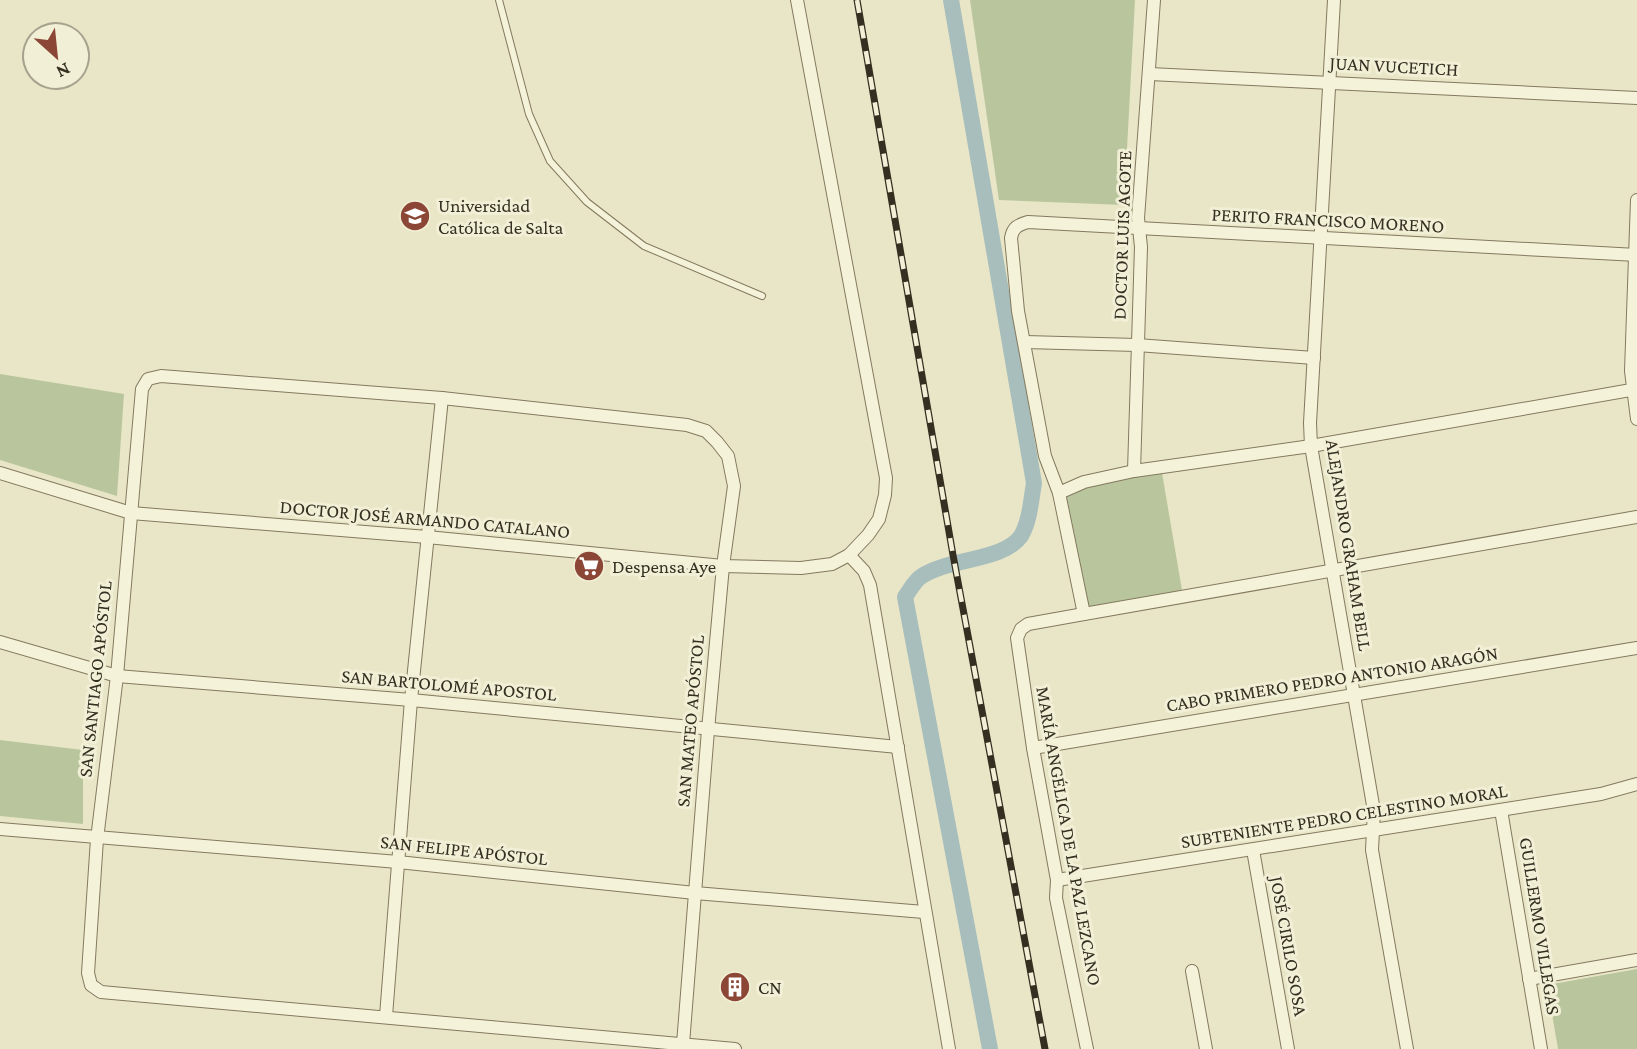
<svg xmlns="http://www.w3.org/2000/svg" width="1637" height="1049" viewBox="0 0 1637 1049" font-family="'Crimson Pro',serif">
	<style>
		.green { fill: #b9c69d }
		.lines { fill: none; stroke-linecap: round; stroke-linejoin: round }
		.canal { stroke: #a8bebc; stroke-width: 16 }
		.lane-casing { stroke: #83795f; stroke-width: 8 }
		.street-casing { stroke: #83795f; stroke-width: 14 }
		.lane { stroke: #f5f2da; stroke-width: 6 }
		.street { stroke: #f5f2da; stroke-width: 12 }
		.rail-casing { stroke: #352f21; stroke-width: 7 }
		.rail { stroke: #f1efd6; stroke-width: 4.5; stroke-dasharray: 13; stroke-linecap: butt }
		.labels { text-anchor: middle; dominant-baseline: central; stroke-width: 6; stroke-linejoin: round; paint-order: stroke }
		.street-label { font-size: 19px; fill: #352f21; stroke: #f1efd6 }
		.poi-label { font-size: 19px; fill: #352f21; stroke: #f1efd6; text-anchor: start }
	</style>
	<rect width="100%" height="100%" fill="#e9e6c7"/>
	<g class="green">
		<polygon points="970,0 1135,0 1124,205 999,200"/>
		<polygon points="0,374 124,394 117,496 0,460"/>
		<polygon points="1161,467 1183,596 1084,614 1059,493"/>
		<polygon points="0,740 83,750 83,824 0,816"/>
		<polygon points="1637,969 1637,1049 1558,1049 1547,985"/>
	</g>
	<g class="lines">
		<path class="canal" d="M951,0l83,483c-3,17 -4,38 -13,53 -17,25 -72,22 -99,40 -7,4 -12,14 -17,21l85,452"/>
		<g class="lane-casing">
			<polyline id="lane" points="499,0 529,114 550,161 587,202 644,246 762,296"/>
		</g>
		<g class="street-casing">
			<g id="street">
				<polyline points="1334,0 1310,423 1311,446 1374,811 1372,850 1407,1049"/>
				<polyline points="1150,74 1637,98"/>
				<polyline points="1637,200 1631,371 1637,419"/>
				<polyline points="1025,342 1137,345 1314,358"/>
				<polyline points="1134,471 1141,247 1138,218 1154,0"/>
				<polyline points="0,473 131,513 427,537 723,566 801,568 832,564 849,555 868,535 879,519 885,495 886,478 797,0"/>
				<polyline points="1059,493 1084,482 1134,471 1311,446 1637,389"/>
				<polyline points="849,555 864,571 870,585 949,1049"/>
				<path d="M1084,614l-25,-121 -14,-37 -27,-145 -7,-73c2,-11 7,-13 17,-16l609,33"/>
				<polyline points="0,642 117,676 411,700 898,747"/>
				<polyline points="1033,748 1637,648"/>
				<polyline points="1501,810 1541,1049"/>
				<polyline points="0,829 398,862 695,893 924,912"/>
				<polyline points="1253,850 1288,1049"/>
				<polyline points="1057,880 1601,794 1637,784"/>
				<polyline points="1192,971 1206,1049"/>
				<polyline points="1529,979 1637,960"/>
				<polyline points="386,1016 411,700 442,398"/>
				<polyline points="683,1044 708,730 723,566 734,486 728,456 717,442 706,431 687,425 442,398 161,376 148,379 142,389 117,676 97,839 88,973 91,985 101,992 735,1049"/>
				<polyline points="1087,1049 1056,898 1057,880 1033,748 1017,638 1021,629 1028,624 1084,614 1637,517"/>
			</g>
		</g>
		<use href="#lane" class="lane"/>
		<use href="#street" class="street"/>
		<g class="rail-casing">
			<polyline id="rail" points="857,0 953,555 1045,1049"/>
		</g>
		<use href="#rail" class="rail"/>
	</g>
	<defs>
		<g id="university-disc" transform="scale(1.575)"><circle r="9.5" fill="#8b4636" stroke="#f1efd6"/><path d="M0-5L7-2L0 1L-7-2ZM-4 1L0 2.5L4 1V4Q0 6-4 4Z" fill="#fff"/></g>
		<g id="supermarket-disc" transform="scale(1.575)"><circle r="9.5" fill="#8b4636" stroke="#f1efd6"/><path d="M-6-5.5h2.5l.6 2H6L4.5 2H-2.5L-4.4-4H-6ZM-1.5 3.2a1.3 1.3 0 1 0 .1 0ZM3 3.2a1.3 1.3 0 1 0 .1 0Z" fill="#fff"/></g>
		<g id="building-disc" transform="scale(1.575)"><circle r="9.5" fill="#8b4636" stroke="#f1efd6"/><path d="M-4-6H4V6H1V3H-1V6H-4ZM-2.5-4.3h1.7v1.8h-1.7ZM.8-4.3h1.7v1.8H.8ZM-2.5-1h1.7V.8h-1.7ZM.8-1h1.7V.8H.8Z" fill="#fff"/></g>
	</defs>
	<g fill-rule="evenodd">
		<use href="#university-disc" x="415" y="216"/>
		<use href="#supermarket-disc" x="589" y="566"/>
		<use href="#building-disc" x="735" y="987"/>
	</g>
	<g class="labels">
		<g class="street-label">
			<text transform="translate(1394 66) rotate(3)">JUAN VUCETICH</text>
			<text transform="translate(1328 220) rotate(3)">PERITO FRANCISCO MORENO</text>
			<text transform="translate(1122 235) rotate(-88)">DOCTOR LUIS AGOTE</text>
			<text transform="translate(425 519) rotate(5)">DOCTOR JOSÉ ARMANDO CATALANO</text>
			<text transform="translate(1349 545) rotate(81)">ALEJANDRO GRAHAM BELL</text>
			<text transform="translate(95 679) rotate(-84)">SAN SANTIAGO APÓSTOL</text>
			<text transform="translate(1332 679) rotate(-9)">CABO PRIMERO PEDRO ANTONIO ARAGÓN</text>
			<text transform="translate(449 685) rotate(5)">SAN BARTOLOMÉ APOSTOL</text>
			<text transform="translate(690 721) rotate(-85)">SAN MATEO APÓSTOL</text>
			<text transform="translate(1344 816) rotate(-9)">SUBTENIENTE PEDRO CELESTINO MORAL</text>
			<text transform="translate(1069 836) rotate(80)">MARÍA ANGÉLICA DE LA PAZ LEZCANO</text>
			<text transform="translate(464 850) rotate(6)">SAN FELIPE APÓSTOL</text>
			<text transform="translate(1540 926) rotate(81)">GUILLERMO VILLEGAS</text>
			<text transform="translate(1289 946) rotate(80)">JOSÉ CIRILO SOSA</text>
		</g>
		<g class="poi-label">
			<text x="438" y="205">Universidad<tspan x="438" dy="22">Católica de Salta</tspan></text>
			<text x="612" y="566">Despensa Aye</text>
			<text x="758" y="987">CN</text>
		</g>
	</g>
	<g transform="translate(56 56) rotate(153)"><circle r="33" fill="#f1efd6" stroke="#a6a28e" stroke-width="2"/>
	<path d="M0-5L12 26L0 18L-12 26Z" fill="#8b4636"/>
	<text y="-10" font-size="19" font-weight="bold" text-anchor="middle" fill="#352f21">N</text>
	</g>
</svg>
